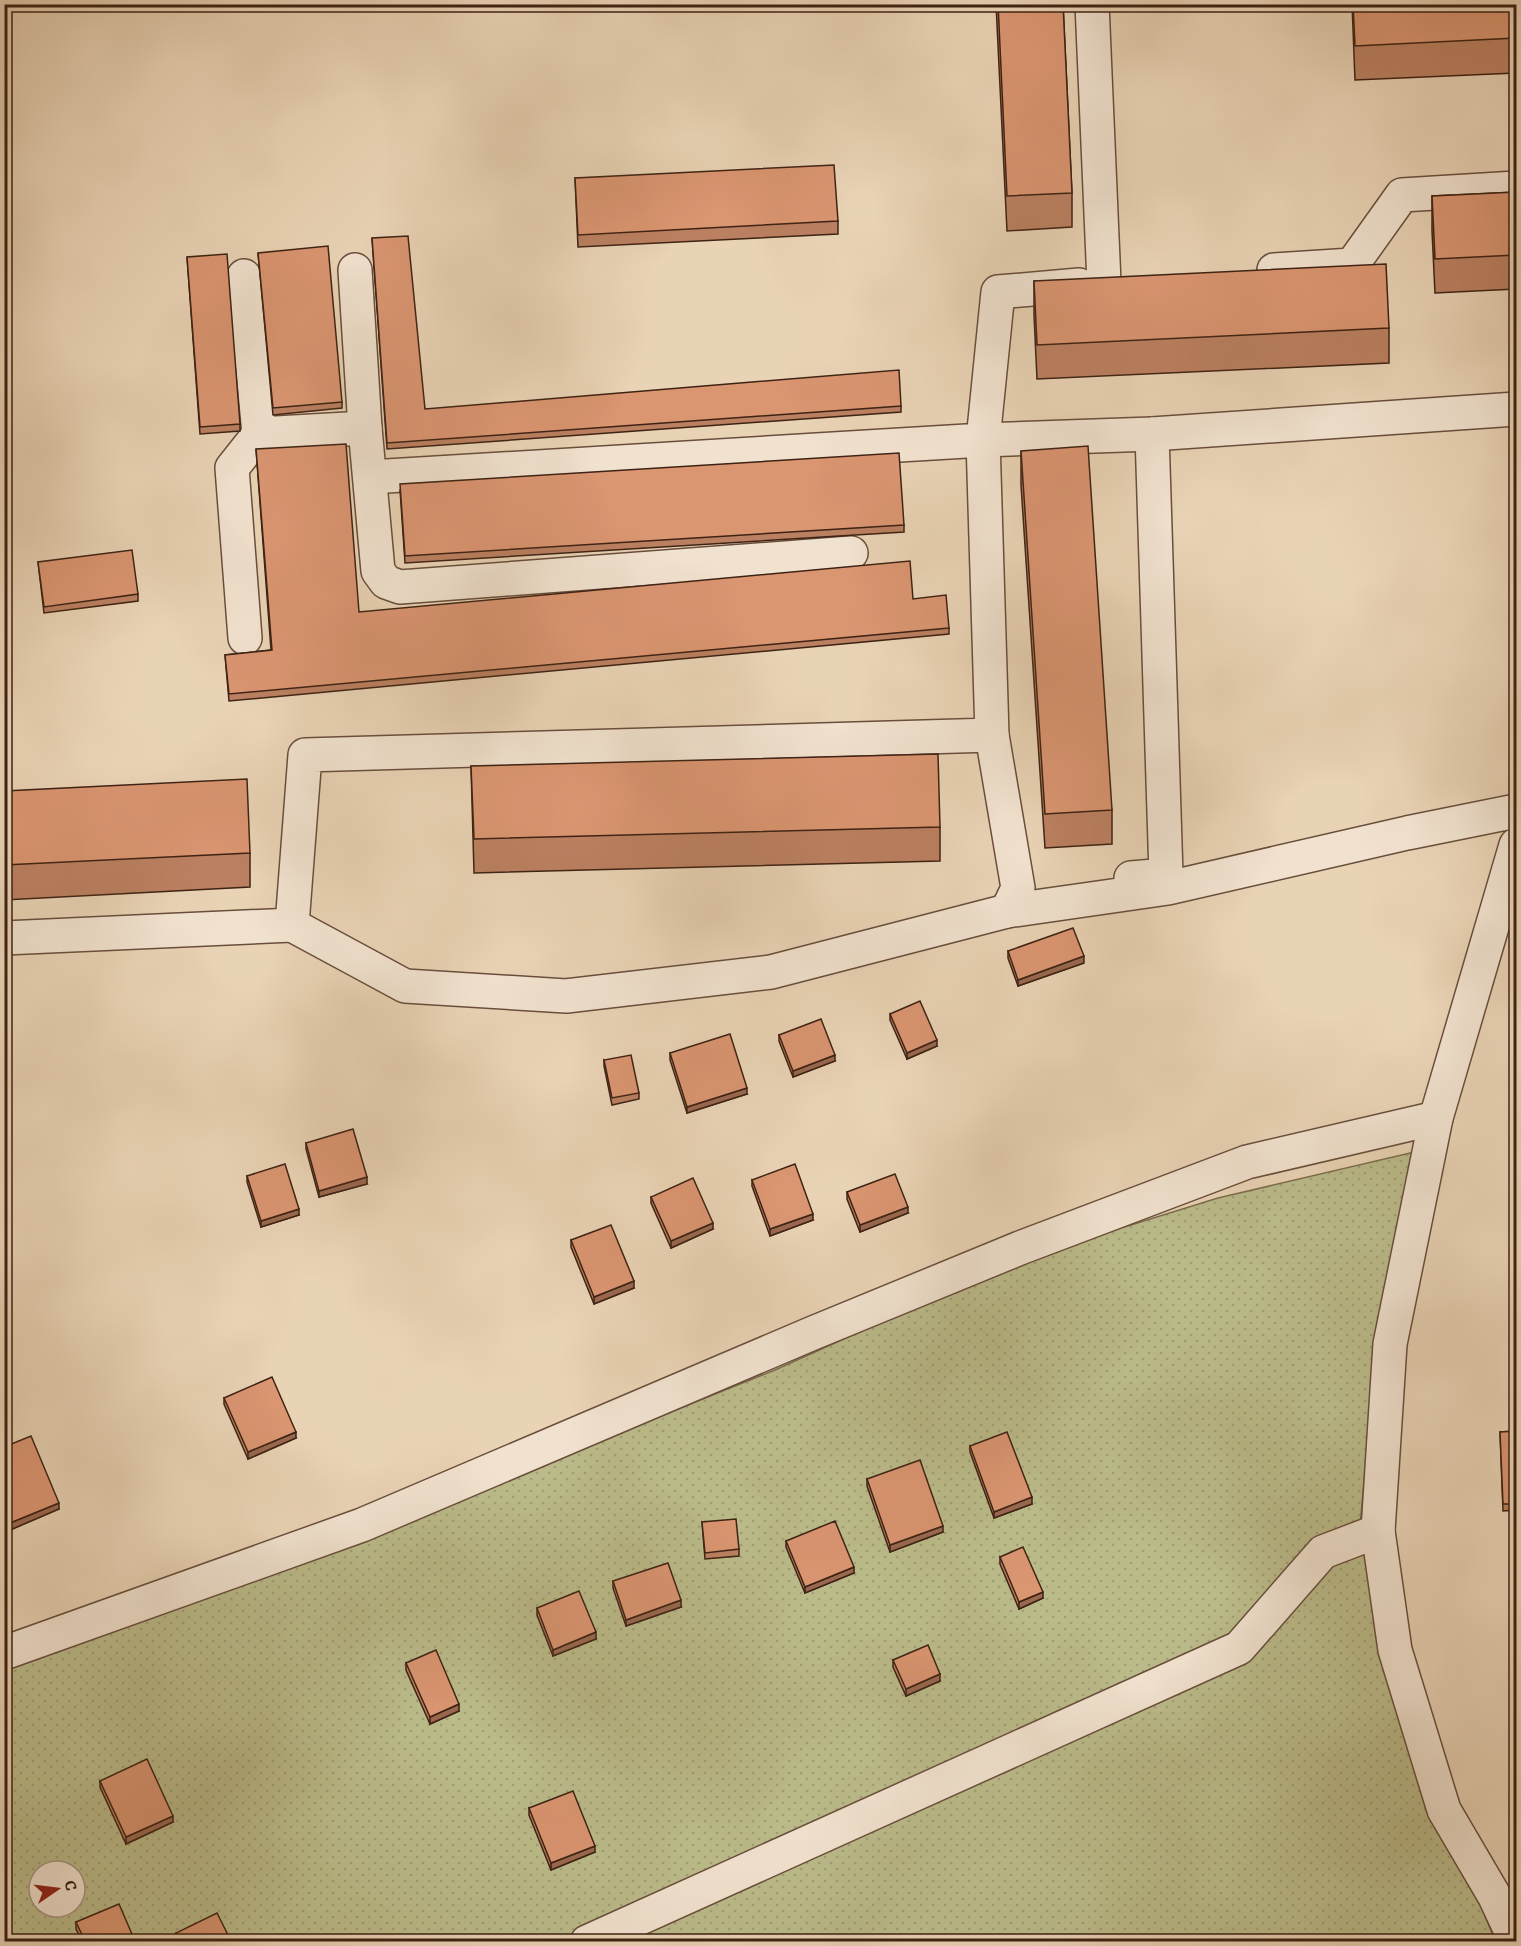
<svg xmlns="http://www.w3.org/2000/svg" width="1521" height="1946" viewBox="0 0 1521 1946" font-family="Alegreya,serif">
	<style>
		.green { fill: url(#green-dots); stroke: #7c6e4f; stroke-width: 1.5; fill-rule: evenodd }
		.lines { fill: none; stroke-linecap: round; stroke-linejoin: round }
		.minor-casing { stroke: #694e3c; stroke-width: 36 }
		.minor { stroke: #f1e2cf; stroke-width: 33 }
		.wall { fill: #bb8061; stroke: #3e2214; stroke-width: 1.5 }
		.shaded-wall { fill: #99684f; stroke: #3e2214; stroke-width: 1.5 }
		.building { fill: #da9571; stroke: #3e2214; stroke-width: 1.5 }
	</style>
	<defs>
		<pattern id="green-dots" width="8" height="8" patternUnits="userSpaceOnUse" patternTransform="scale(1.5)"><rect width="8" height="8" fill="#bbbb8a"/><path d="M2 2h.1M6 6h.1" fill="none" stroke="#a2a076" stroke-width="1.8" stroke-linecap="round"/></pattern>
	</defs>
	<rect width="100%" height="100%" fill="#e9d3b5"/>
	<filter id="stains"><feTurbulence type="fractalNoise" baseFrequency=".00333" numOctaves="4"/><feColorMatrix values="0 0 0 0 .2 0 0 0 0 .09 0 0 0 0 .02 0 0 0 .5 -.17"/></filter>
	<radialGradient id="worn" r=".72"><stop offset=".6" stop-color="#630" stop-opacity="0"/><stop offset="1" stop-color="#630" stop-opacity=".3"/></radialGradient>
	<path class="green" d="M1423,1150l-46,189 -18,198 55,196 81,208 -1490,1v-278l518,-193 252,-101 246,-111 197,-61zM39,1871h36v36h-36z"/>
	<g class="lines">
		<g class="minor-casing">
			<g id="minor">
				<polyline points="1092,4 1104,283"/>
				<polyline points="355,270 365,428 378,571 386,582 400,587 851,553"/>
				<polyline points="1274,270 1352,265 1402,195 1516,188"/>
				<polyline points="244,276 259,434 365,428"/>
				<polyline points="370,477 983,440 998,292 1079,285"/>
				<polyline points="245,638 232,468 259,434"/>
				<polyline points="992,735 1018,888 1007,911"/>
				<polyline points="1131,878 1166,875 1152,434"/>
				<polyline points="292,925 405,986 566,996 771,972 1007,911 1168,888 1407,833 1516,811"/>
				<polyline points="4,938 292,925 305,755 992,735 983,440 1152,434 1516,409"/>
				<polyline points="4,1653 362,1525 813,1333 1020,1248 1247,1162 1436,1118"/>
				<polyline points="587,1942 1239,1648 1323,1552 1378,1531"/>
				<polyline points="1516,1942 1495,1897 1444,1810 1395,1650 1378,1531 1390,1344 1436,1118 1516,845"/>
			</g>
		</g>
		<use href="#minor" class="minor"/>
	</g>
	<g class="wall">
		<polygon points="996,4 1063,4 1072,193 1072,227 1007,231"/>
		<polygon points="1352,4 1516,4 1516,73 1355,80"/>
		<polygon points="575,178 838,221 838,234 578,247"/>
		<polygon points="1516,192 1516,289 1435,293 1432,231 1432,196"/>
		<polygon points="372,238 425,409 901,406 901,412 387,449"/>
		<polygon points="258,253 342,402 342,408 273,415"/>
		<polygon points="187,257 240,424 240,431 200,434"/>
		<polygon points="1034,281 1389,328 1389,363 1037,379 1034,315"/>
		<polygon points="256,449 359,612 949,628 949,634 229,701 225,655 271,650"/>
		<polygon points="1021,451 1112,810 1112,844 1045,848 1021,485"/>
		<polygon points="400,490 904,525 904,532 405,563"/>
		<polygon points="38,562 138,594 138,601 44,613"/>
		<polygon points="471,766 940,827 940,861 474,873"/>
		<polygon points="4,791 250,853 250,887 4,900"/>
		<polygon points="1008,951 1084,963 1018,986 1008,958"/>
		<polygon points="890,1014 937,1046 907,1059 890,1020"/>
		<polygon points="779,1035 835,1061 793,1077 779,1041"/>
		<polygon points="670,1053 747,1094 687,1113 670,1060"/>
		<polygon points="604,1060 639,1093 639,1099 612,1105 604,1066"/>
		<polygon points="306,1143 367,1184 319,1197 306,1149"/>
		<polygon points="247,1176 299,1215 261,1227 247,1182"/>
		<polygon points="752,1180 813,1220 770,1236 752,1186"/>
		<polygon points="847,1192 908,1213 860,1232 847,1199"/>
		<polygon points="651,1197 713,1229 671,1248 651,1203"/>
		<polygon points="571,1240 634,1288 594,1304 571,1247"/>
		<polygon points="224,1398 296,1438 248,1459 224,1404"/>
		<polygon points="1516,1431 1516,1510 1503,1511 1500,1432"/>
		<polygon points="970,1446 1032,1504 994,1518 970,1452"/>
		<polygon points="4,1447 59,1509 10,1530 4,1516"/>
		<polygon points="867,1479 943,1532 890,1552 867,1486"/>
		<polygon points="702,1522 739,1549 739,1556 705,1559"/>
		<polygon points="786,1541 854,1573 805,1593 786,1547"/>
		<polygon points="1000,1557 1043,1598 1019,1609 1000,1564"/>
		<polygon points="613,1581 681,1607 626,1626 613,1588"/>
		<polygon points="537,1608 596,1639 553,1656 537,1615"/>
		<polygon points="893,1660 940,1681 906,1696 893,1667"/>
		<polygon points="406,1663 459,1711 430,1724 406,1670"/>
		<polygon points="100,1781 173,1822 126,1844 100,1787"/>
		<polygon points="529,1808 595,1852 551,1870 529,1815"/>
		<polygon points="76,1922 135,1941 82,1941 76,1929"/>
		<polygon points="176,1933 231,1941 177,1941 176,1939"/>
	</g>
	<g class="shaded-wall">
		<polygon points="1084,956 1084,963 1018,986 1018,980"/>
		<polygon points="937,1040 937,1046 907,1059 907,1053"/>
		<polygon points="835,1055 835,1061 793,1077 793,1071"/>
		<polygon points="747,1088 747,1094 687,1113 687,1107"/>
		<polygon points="367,1177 367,1184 319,1197 319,1191"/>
		<polygon points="908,1207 908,1213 860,1232 860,1225"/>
		<polygon points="299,1209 299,1215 261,1227 261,1221"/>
		<polygon points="813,1214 813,1220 770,1236 770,1229"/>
		<polygon points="713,1223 713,1229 671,1248 671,1241"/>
		<polygon points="634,1281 634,1288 594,1304 594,1297"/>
		<polygon points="296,1432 296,1438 248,1459 248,1452"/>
		<polygon points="1032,1497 1032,1504 994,1518 994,1512"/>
		<polygon points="59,1503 59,1509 10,1530 10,1523"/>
		<polygon points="943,1526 943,1532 890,1552 890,1545"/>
		<polygon points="854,1567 854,1573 805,1593 805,1587"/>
		<polygon points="1043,1592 1043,1598 1019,1609 1019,1602"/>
		<polygon points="681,1600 681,1607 626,1626 626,1620"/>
		<polygon points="596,1632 596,1639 553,1656 553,1650"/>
		<polygon points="940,1674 940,1681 906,1696 906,1689"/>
		<polygon points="459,1704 459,1711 430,1724 430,1717"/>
		<polygon points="173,1816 173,1822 126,1844 126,1837"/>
		<polygon points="595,1846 595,1852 551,1870 551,1863"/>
	</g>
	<g class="building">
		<polygon points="998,4 1063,4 1072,193 1007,196"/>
		<polygon points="1353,4 1516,4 1516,38 1355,46"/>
		<polygon points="834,165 838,221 578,235 575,178"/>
		<polygon points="1516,192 1516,255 1435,259 1432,196"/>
		<polygon points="408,236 425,409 899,370 901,406 387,443 372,238"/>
		<polygon points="328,246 342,402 273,408 258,253"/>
		<polygon points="227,254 240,424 200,427 187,257"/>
		<polygon points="1386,264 1389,328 1037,345 1034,281"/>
		<polygon points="346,444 359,612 910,561 913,599 946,595 949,628 229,694 225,655 272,650 256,449"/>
		<polygon points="1088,446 1112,810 1045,814 1021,451"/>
		<polygon points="899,453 904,525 405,556 400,484"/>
		<polygon points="132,550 138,594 44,607 38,562"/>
		<polygon points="938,754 940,827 474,839 471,766"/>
		<polygon points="247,779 250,853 4,865 4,791"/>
		<polygon points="1073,928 1084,956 1018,980 1008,951"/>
		<polygon points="920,1001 937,1040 907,1053 890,1014"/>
		<polygon points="821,1019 835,1055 793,1071 779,1035"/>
		<polygon points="730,1034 747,1088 687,1107 670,1053"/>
		<polygon points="631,1055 639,1093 612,1098 604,1060"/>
		<polygon points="353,1129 367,1177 319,1191 306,1143"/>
		<polygon points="285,1164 299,1209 261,1221 247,1176"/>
		<polygon points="795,1164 813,1214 770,1229 752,1180"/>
		<polygon points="895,1174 908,1207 860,1225 847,1192"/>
		<polygon points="693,1178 713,1223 671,1241 651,1197"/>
		<polygon points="611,1225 634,1281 594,1297 571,1240"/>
		<polygon points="272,1377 296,1432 248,1452 224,1398"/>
		<polygon points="1516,1431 1516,1504 1503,1504 1500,1432"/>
		<polygon points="1007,1432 1032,1497 994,1512 970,1446"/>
		<polygon points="31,1436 59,1503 10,1523 4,1510 4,1447"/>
		<polygon points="920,1460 943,1526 890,1545 867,1479"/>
		<polygon points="736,1519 739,1549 705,1553 702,1522"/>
		<polygon points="835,1521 854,1567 805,1587 786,1541"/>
		<polygon points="1023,1547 1043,1592 1019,1602 1000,1557"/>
		<polygon points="668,1563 681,1600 626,1620 613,1581"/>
		<polygon points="579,1591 596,1632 553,1650 537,1608"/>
		<polygon points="928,1645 940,1674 906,1689 893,1660"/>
		<polygon points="436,1650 459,1704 430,1717 406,1663"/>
		<polygon points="147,1759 173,1816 126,1837 100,1781"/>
		<polygon points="573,1791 595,1846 551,1863 529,1808"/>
		<polygon points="119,1904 135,1941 85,1941 76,1922"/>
		<polygon points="217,1913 231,1941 180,1941 176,1933"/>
	</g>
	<rect width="1521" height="1946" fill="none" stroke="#e9d3b5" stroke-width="24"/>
	<rect x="6" y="6" width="1509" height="1934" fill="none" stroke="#3e2214" stroke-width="3"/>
	<rect x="12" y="12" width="1497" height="1922" fill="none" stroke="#3e2214" stroke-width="1.5"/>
	<g transform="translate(57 1889) rotate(76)"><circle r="28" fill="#f1e2cf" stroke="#a99584" stroke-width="1.5"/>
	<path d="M0-4.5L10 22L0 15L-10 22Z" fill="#8f2418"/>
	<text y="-9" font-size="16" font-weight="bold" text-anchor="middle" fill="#3e2214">С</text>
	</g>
	<rect width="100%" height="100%" filter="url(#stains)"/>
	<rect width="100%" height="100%" fill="url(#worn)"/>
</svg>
